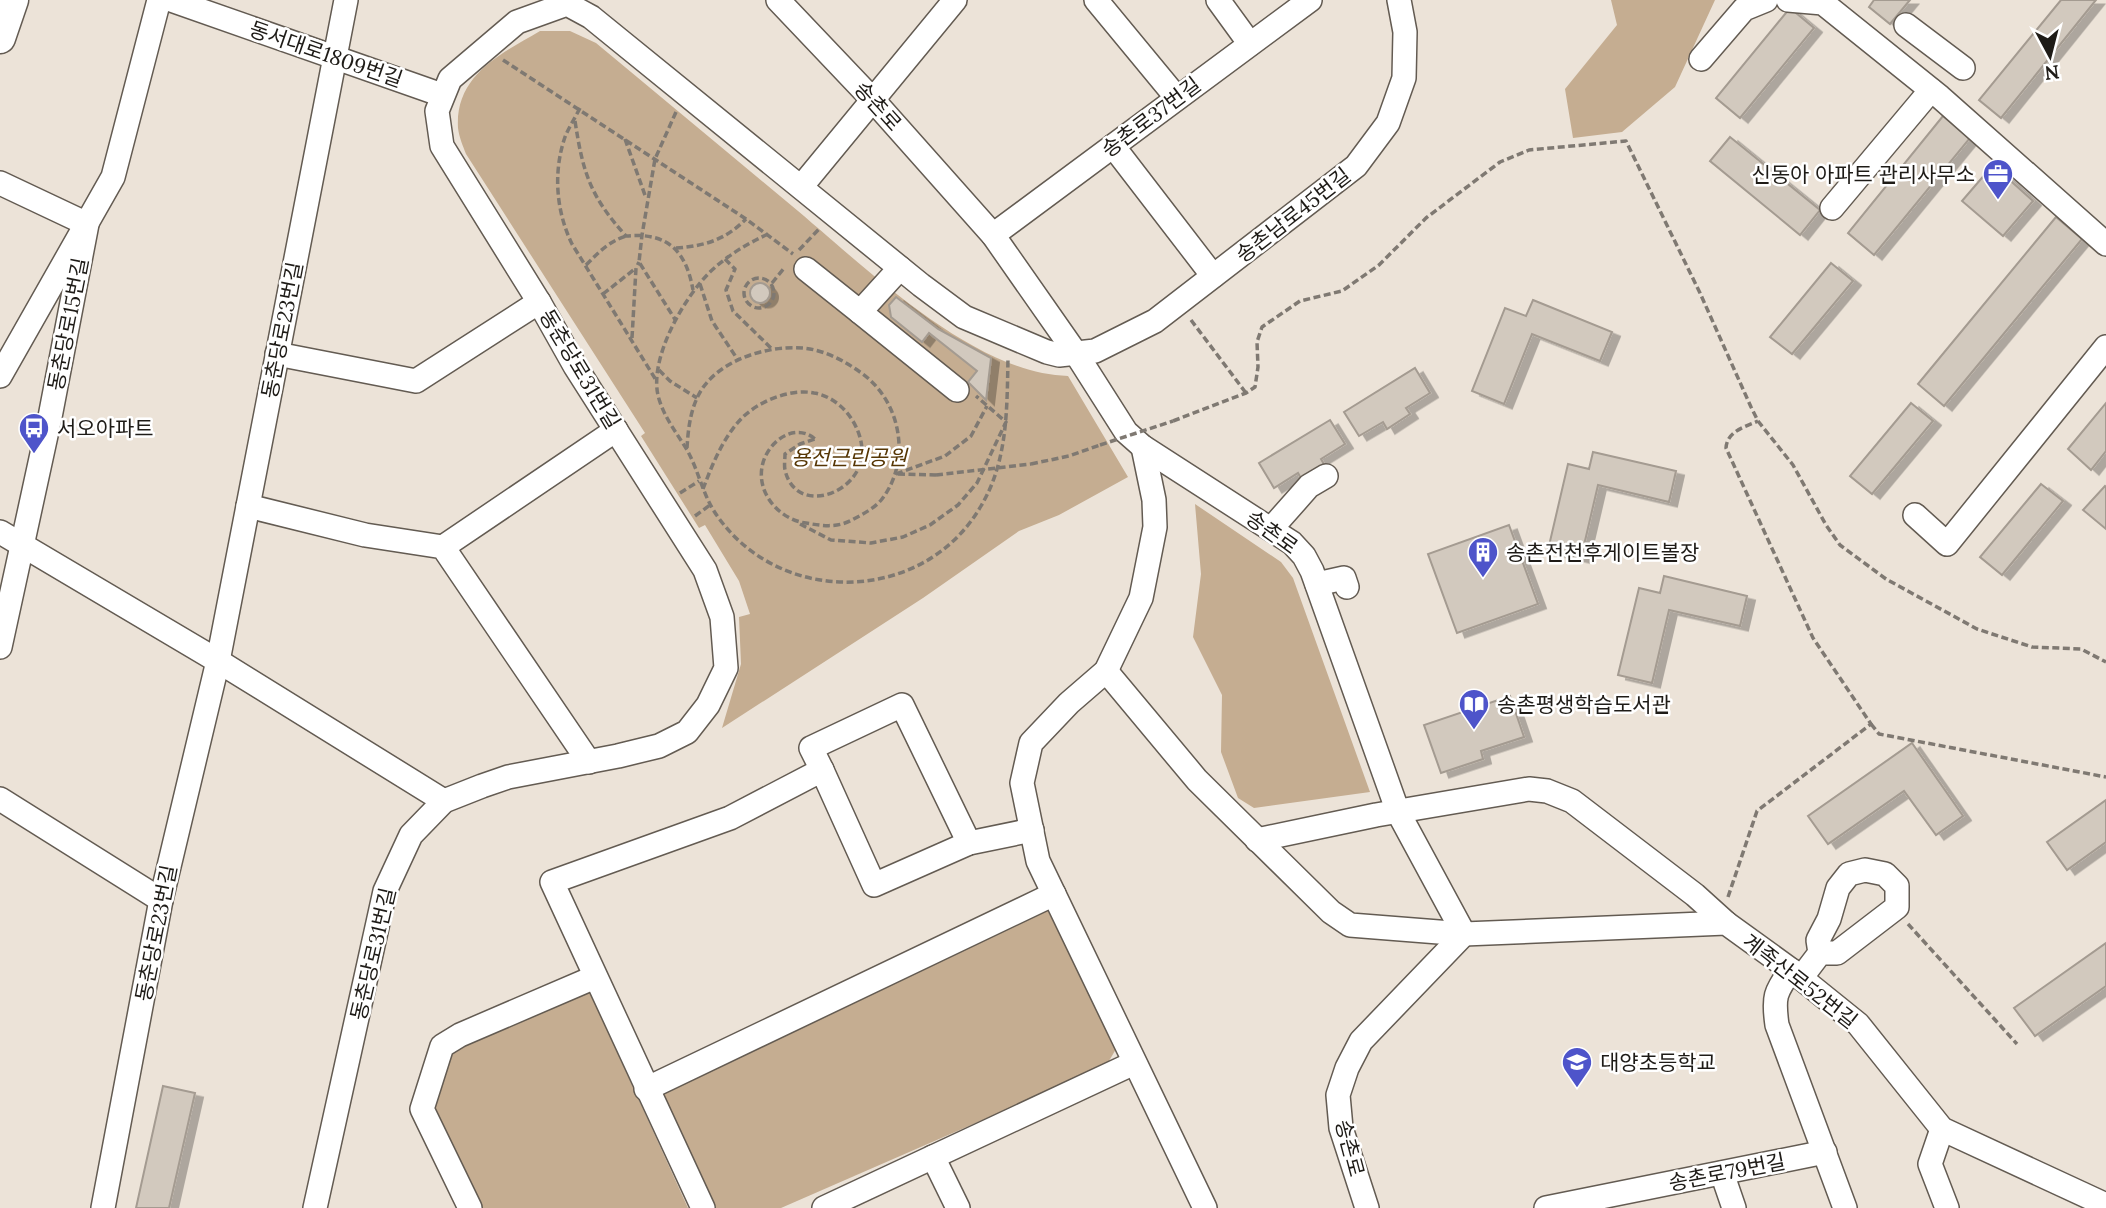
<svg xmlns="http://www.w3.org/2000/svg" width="2106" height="1208" viewBox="0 0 2106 1208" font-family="Lora,'Noto Sans KR',serif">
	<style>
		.green { fill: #c5ad91 }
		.building { fill: #d2c9be; stroke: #a49b91; stroke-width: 2; filter: url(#shadow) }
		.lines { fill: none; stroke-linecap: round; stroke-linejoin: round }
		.minor-casing { stroke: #635b52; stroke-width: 26 }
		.major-casing { stroke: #635b52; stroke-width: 33 }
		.path { stroke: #7f7972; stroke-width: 3.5; stroke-dasharray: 7 3.5; stroke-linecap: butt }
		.minor { stroke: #fff; stroke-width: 23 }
		.major { stroke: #fff; stroke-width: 30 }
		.path-bridge { stroke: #7f7972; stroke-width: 3.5; stroke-dasharray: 7 3.5; stroke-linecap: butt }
		.labels { text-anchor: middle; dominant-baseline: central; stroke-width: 5; stroke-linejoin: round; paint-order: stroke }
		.street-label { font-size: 21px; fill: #1e1b17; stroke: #fff }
		.poi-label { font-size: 21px; fill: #1e1b17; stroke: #fff; text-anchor: start }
		.park-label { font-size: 21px; font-style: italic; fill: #563604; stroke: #fff }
	</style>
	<defs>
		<filter id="shadow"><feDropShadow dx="8" dy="4.5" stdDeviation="0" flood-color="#0004"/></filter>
	</defs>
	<rect width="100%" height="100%" fill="#ece3d8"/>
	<g class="green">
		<polygon points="1611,0 1715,0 1675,87 1622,132 1573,138 1565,89 1617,25"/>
		<path d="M540,31h30l26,12c65,54 131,109 196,163 71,59 181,168 276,170l60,101 -69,38 -40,16 -96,67 -201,130 19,-64 -2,-47 11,-3 -11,-33 -34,-56 -6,3 -58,-92 4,-3 -179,-279c-3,-8 -7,-17 -8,-26 -3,-53 43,-74 82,-97z"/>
		<polygon points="1195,504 1281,562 1293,578 1370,792 1254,808 1238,798 1221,752 1222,695 1193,637 1201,574"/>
		<polygon points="1047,909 1116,1049 1106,1066 781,1208 712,1208 661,1099 665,1085"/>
		<polygon points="589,990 688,1208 480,1208 429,1099 450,1050"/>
	</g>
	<g class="building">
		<polygon points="1874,0 1910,0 1890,24 1869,7"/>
		<polygon points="2061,0 2096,0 2001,118 1979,100"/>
		<polygon points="1790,8 1814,28 1740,118 1716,98"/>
		<polygon points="1943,116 1970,138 1874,255 1848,233"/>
		<polygon points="1730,137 1820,210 1800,235 1710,161"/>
		<polygon points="1993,165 2033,201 2003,236 1962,201"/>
		<polygon points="2056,217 2082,239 1944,406 1918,384"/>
		<polygon points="1831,263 1853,281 1792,354 1770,337"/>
		<circle cx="760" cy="293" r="10"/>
		<polygon points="896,297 938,329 991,358 986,400 968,382 977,371 929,333 922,342 891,317 889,305"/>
		<polygon points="1533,300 1612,332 1600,361 1532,334 1504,404 1472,391 1505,308 1526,316"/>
		<polygon points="1415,368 1430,393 1406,408 1410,414 1387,429 1383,422 1359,436 1344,412"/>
		<polygon points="1911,403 1933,421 1872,494 1850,476"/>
		<polygon points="2106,403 2106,451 2091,470 2068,449"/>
		<polygon points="1330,420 1345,444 1321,459 1325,466 1302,480 1298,473 1274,488 1259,463"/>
		<polygon points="1593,452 1676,471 1669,502 1598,485 1581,558 1548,550 1568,464 1589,469"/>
		<polygon points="2041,484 2063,501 2002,575 1980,557"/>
		<polygon points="2105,486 2106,487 2106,529 2083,510"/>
		<polygon points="1509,525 1538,604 1457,633 1428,554"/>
		<polygon points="1664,576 1747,596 1740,626 1669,610 1652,683 1618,675 1639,588 1660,593"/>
		<polygon points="1510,696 1524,737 1481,751 1483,759 1441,773 1424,725"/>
		<polygon points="1912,743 1963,816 1936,835 1904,791 1828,844 1808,816"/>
		<polygon points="2106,800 2106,842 2067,870 2047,842"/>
		<polygon points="2106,943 2106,986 2035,1036 2014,1008"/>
		<polygon points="163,1086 195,1093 169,1208 136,1208"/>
	</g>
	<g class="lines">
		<g class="minor-casing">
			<g id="minor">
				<polyline points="171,0 442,95"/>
				<polyline points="778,0 873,100 993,235 1077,355 1126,432 1143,447 1292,543 1304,556 1312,571 1398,812 1464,934"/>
				<polyline points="1096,0 1177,98"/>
				<polyline points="1218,0 1250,44"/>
				<polyline points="1788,0 1823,3 1940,97 2106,244"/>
				<polyline points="1906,25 1963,68"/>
				<polyline points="1701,59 1744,9 1766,0"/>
				<polyline points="1113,146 1213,276"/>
				<polyline points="0,183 87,224 50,417 0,647"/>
				<polyline points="801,187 955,0"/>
				<polyline points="1832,208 1931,90"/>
				<polyline points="993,235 1310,0"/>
				<polyline points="806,269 860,312 900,268"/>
				<polyline points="860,312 957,390"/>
				<polyline points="277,354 416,381 539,302"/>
				<polyline points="0,376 113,177 159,0"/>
				<polyline points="1143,447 1154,500 1155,527 1141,598 1106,671 1069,703 1031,743 1022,783 1038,861 1205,1208"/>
				<polyline points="248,506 365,535 443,547 589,762"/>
				<polyline points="1915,515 1947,544 2106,347"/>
				<polyline points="1271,529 1309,486 1326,476"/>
				<polyline points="0,532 218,661 444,801"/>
				<polyline points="443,547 616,430"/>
				<polyline points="1317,584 1344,578 1347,587"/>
				<polyline points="1106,671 1197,780 1331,912 1350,925 1464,934 1726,923 1791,970 1858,1024 1942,1129 2106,1205"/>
				<polyline points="822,770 811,748 902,705 969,843"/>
				<polyline points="0,799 161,900"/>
				<polyline points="1257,840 1376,815 1529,789 1547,791 1572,801 1695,895 1726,923"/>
				<path d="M1791,970c-16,22 -18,27 -14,55l68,183"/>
				<polyline points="1801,978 1820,953 1818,940 1829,919 1838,888 1849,874 1865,870 1885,874 1897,886 1897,907 1837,953 1820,953"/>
				<polyline points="646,1089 1054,894"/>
				<polyline points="1942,1129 1930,1164 1947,1208"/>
				<polyline points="933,1157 958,1208"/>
				<polyline points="1722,1173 1734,1208"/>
				<polyline points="103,1208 161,900 218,661 346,0"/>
				<polyline points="315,1208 385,891 411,835 444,801 482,786 508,777 618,756 659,746 687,732 708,705 726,668 722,617 705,570 575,366 539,302 442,146 437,111 450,79 517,22 567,4 591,17 921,285 964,317 1047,352 1059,355 1095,351 1155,321 1356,166 1388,123 1404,78 1405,32 1399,0"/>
				<polyline points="470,1208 422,1109 442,1046 460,1035 595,977"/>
				<polyline points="703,1208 552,882 730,818 822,770 874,885 969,843 1032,830"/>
				<polyline points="824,1208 1134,1063"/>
				<polyline points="1367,1208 1341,1128 1338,1095 1347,1068 1361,1041 1464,934"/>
				<polyline points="1546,1208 1825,1152"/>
			</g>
		</g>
		<g class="major-casing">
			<polyline id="major" points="0,38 13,0"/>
		</g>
		<g class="path">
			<polyline points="503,60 746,219 793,254"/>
			<path d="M580,108c-5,10 -11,19 -15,29 -12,35 -9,74 7,107l84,136"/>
			<polyline points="676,112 655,159 642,235 639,262 676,321"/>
			<path d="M575,121c8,52 15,75 51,115 42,-4 60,15 67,54"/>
			<polyline points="625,139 646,198"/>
			<path d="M768,234c-21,10 -40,21 -57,37 -27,26 -64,90 -52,128 6,20 18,34 28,51 12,21 16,47 31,67 65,91 207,86 263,-11 27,-45 26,-98 27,-149"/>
			<path d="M676,248c29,-2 49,-8 70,-29"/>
			<polyline points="799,250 820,228"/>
			<polyline points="725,259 735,269 726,290 733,311 771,348"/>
			<path d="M586,265c13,-13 22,-23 40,-29"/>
			<circle cx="759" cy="293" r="15"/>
			<polyline points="772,283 785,267"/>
			<polyline points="700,284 712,321 738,360"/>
			<polyline points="603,294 636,268"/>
			<polyline points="1191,320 1246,393"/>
			<polyline points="632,338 636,268 639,262"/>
			<polyline points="659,370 670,381 697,398"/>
			<polyline points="1173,421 1246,393 1255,387 1258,367 1257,342 1262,327 1300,301 1342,291 1379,265 1426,218 1500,162 1529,150 1626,141 1700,293 1751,407 1758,421 1793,465 1826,525 1840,545 1886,579 1977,629 2032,647 2081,649 2106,662"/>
			<path d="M687,448c1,-17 3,-36 11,-52 17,-35 68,-51 105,-48 21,2 40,12 57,24 41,28 52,88 22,127 -7,9 -19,15 -30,21 -15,8 -29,6 -46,3 -25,-3 -49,-28 -44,-56 4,-24 32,-46 53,-28"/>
			<polyline points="1031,464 1069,456 1100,445"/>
			<polyline points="896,474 945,456 971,436 987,406"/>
			<polyline points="898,474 936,475"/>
			<path d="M703,489c9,-24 20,-51 38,-70 16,-17 49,-31 73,-26 26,4 47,31 48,57 2,43 -66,68 -77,20 -1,-4 0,-11 0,-16l15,-10 15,-5"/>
			<polyline points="680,493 699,481"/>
			<polyline points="695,516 710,505"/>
			<polyline points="800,524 831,540 871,543 903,537 930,525 958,505 977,483 1006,422 976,396"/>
			<polyline points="1871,724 1879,734 2106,777"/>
			<path d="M1728,897l29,-86 114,-87 -58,-86 -87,-190c1,-17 19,-21 32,-27"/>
			<polyline points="1908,924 2017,1044"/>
		</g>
		<use href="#minor" class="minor"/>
		<use href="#major" class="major"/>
		<g class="path-bridge">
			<polyline points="1100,445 1173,421"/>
			<polyline points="936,475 1031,464"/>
		</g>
	</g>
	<defs>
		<g id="office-pin" transform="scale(1.575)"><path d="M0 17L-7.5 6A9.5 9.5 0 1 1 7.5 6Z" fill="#4e54ca" stroke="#fff"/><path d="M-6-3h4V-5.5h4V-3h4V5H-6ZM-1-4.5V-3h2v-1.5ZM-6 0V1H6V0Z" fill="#fff"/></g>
		<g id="bus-pin" transform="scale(1.575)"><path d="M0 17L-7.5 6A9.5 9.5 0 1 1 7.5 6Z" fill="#4e54ca" stroke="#fff"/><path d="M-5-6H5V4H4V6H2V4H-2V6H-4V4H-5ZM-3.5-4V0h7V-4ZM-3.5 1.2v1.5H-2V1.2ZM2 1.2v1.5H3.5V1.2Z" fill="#fff"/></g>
		<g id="building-pin" transform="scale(1.575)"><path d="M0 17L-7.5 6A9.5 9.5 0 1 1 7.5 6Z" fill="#4e54ca" stroke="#fff"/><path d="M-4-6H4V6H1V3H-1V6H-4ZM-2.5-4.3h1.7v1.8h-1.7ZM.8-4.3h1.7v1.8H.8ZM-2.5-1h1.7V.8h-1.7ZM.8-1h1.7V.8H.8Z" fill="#fff"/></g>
		<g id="library-pin" transform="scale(1.575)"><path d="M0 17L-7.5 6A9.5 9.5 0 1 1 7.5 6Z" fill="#4e54ca" stroke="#fff"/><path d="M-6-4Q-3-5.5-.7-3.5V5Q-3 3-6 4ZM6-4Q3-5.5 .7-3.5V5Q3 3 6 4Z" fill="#fff"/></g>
		<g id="school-pin" transform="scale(1.575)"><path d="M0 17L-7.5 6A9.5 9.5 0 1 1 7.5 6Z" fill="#4e54ca" stroke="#fff"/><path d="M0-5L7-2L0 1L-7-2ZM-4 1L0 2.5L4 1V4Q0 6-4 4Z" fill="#fff"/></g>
	</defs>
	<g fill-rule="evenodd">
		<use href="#office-pin" x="1998" y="174"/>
		<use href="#bus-pin" x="34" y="428"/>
		<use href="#building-pin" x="1483" y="552"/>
		<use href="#library-pin" x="1474" y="704"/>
		<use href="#school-pin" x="1577" y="1062"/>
	</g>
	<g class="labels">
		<g class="street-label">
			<text transform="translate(326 54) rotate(19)">동서대로1809번길</text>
			<text transform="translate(878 106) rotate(48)">송촌로</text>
			<text transform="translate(1151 117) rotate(-37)">송촌로37번길</text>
			<text transform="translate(1293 215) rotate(-38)">송촌남로45번길</text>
			<text transform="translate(68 324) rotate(-79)">동춘당로15번길</text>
			<text transform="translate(282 330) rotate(-79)">동춘당로23번길</text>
			<text transform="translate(580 369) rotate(59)">동춘당로31번길</text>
			<text transform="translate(1272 532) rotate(36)">송촌로</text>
			<text transform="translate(156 933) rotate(-79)">동춘당로23번길</text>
			<text transform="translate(373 954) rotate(-77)">동춘당로31번길</text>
			<text transform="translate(1800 981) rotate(38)">계족산로52번길</text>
			<text transform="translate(1350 1148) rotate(75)">송촌로</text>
			<text transform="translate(1727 1172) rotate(-11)">송촌로79번길</text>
		</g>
		<g class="poi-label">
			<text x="1975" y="174" text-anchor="end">신동아 아파트 관리사무소</text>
			<text x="57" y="428">서오아파트</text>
			<text x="1506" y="552">송촌전천후게이트볼장</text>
			<text x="1497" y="704">송촌평생학습도서관</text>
			<text x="1600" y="1062">대양초등학교</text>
		</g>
		<g class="park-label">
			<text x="849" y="457">용전근린공원</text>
		</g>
	</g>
	<g transform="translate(2050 56) rotate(173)" stroke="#ffffff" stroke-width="5" paint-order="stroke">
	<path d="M0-5L12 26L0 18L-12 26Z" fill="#1e1b17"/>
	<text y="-10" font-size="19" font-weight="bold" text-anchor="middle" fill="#1e1b17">N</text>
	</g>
</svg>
